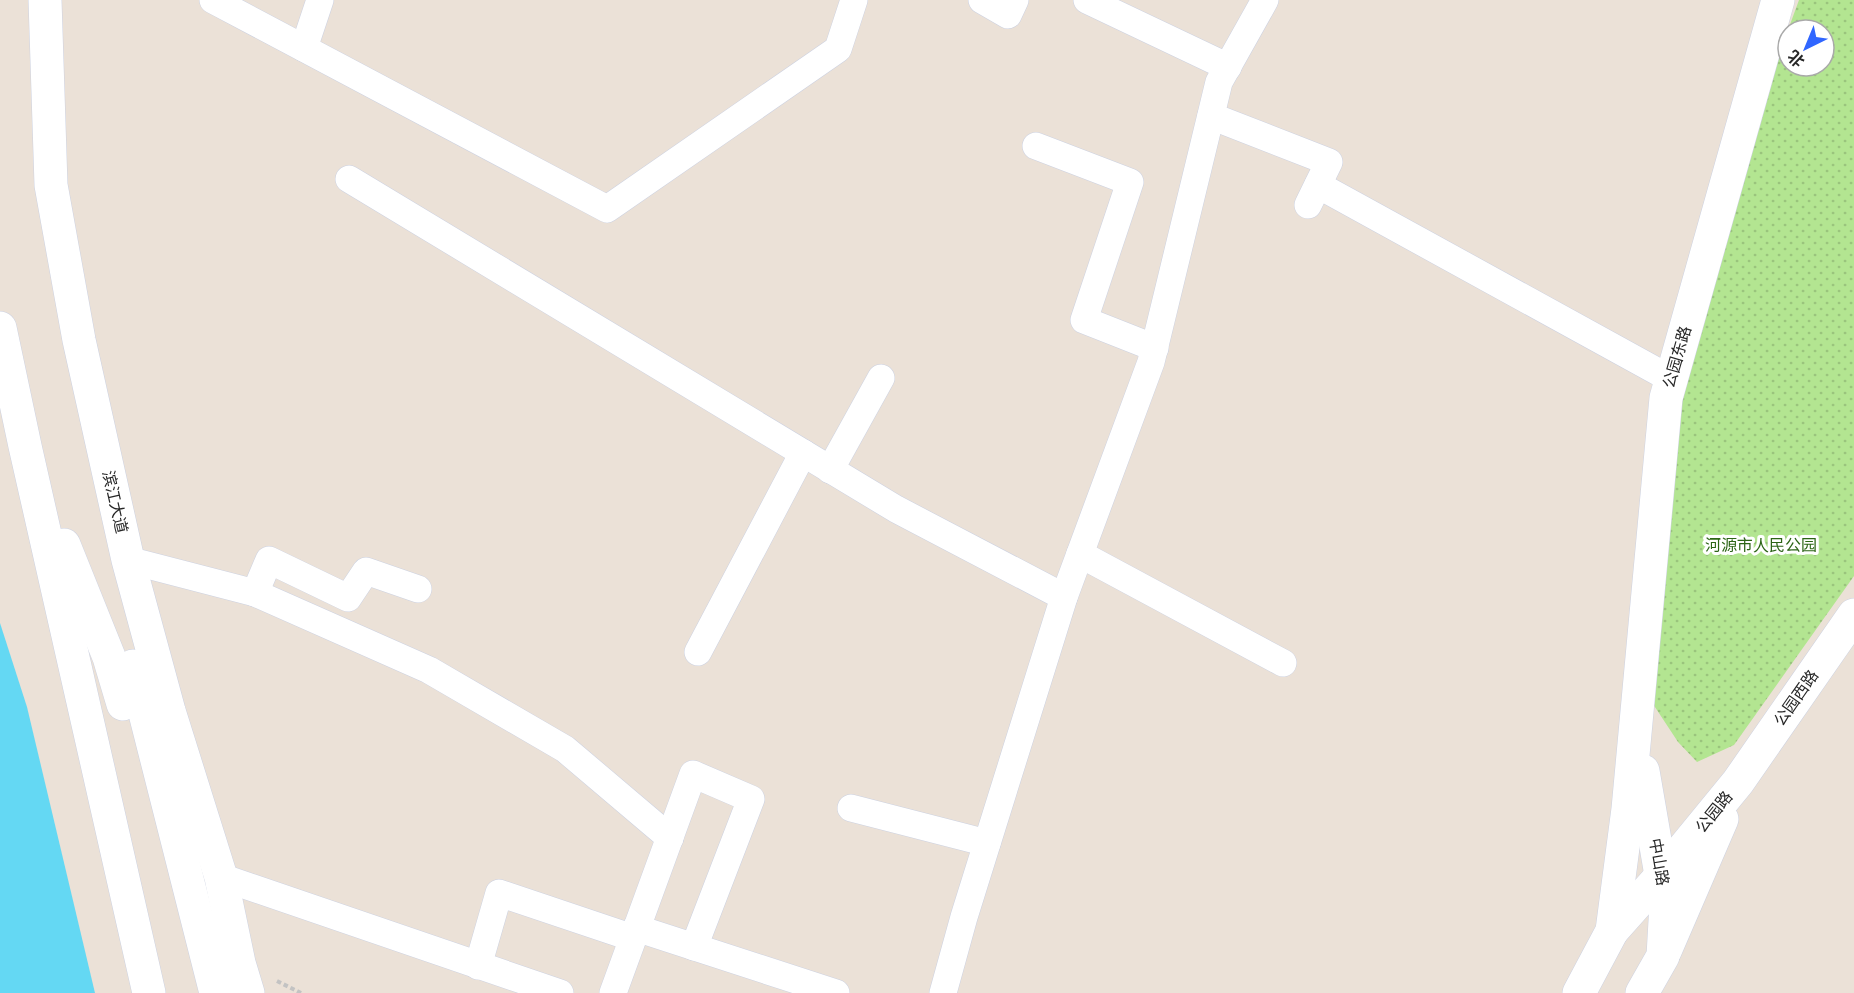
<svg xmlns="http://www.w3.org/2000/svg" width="1854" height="993" viewBox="0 0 1854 993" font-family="Roboto,'Noto Sans SC',sans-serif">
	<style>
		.park { fill: url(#park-dots) }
		.water { fill: #64d8f3 }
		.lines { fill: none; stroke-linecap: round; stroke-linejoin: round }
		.minor-casing { stroke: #cdd2e1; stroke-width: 28 }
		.tertiary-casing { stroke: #cdd2e1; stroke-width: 34 }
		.secondary-casing { stroke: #cdd2e1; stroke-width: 34 }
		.path { stroke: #c3c3c3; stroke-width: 4; stroke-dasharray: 4.5 3; stroke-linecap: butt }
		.minor { stroke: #fff; stroke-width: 27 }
		.tertiary { stroke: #fff; stroke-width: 33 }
		.secondary { stroke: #fff; stroke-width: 33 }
		.labels { text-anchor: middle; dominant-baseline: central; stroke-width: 6; stroke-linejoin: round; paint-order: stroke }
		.street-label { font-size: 16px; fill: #272727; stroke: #fff }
		.park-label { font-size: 16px; fill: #2c6516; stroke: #fff }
	</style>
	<defs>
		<pattern id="park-dots" width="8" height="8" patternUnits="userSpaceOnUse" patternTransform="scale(1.5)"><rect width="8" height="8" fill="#b3e591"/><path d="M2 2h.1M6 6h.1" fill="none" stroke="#9ac47d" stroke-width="1.8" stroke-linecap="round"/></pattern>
	</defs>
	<rect width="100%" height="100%" fill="#ebe1d7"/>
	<polygon class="park" points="1799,0 1854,0 1854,576 1734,745 1697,762 1678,742 1651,701 1681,396 1753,133 1788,31 1788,66 1824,66 1824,30 1788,30"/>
	<polygon class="water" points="0,623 27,707 95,993 0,993"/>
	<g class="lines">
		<g class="minor-casing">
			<g id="minor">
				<polyline points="213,0 607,209 838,49 854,0"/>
				<polyline points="982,0 1008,15 1015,0"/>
				<polyline points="1087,0 1228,67"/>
				<polyline points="304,48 320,0"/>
				<polyline points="1211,116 1329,162 1308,205"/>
				<polyline points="1036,146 1130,182 1084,320 1155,348"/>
				<polyline points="349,179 896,509 1064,597"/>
				<polyline points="1318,185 1671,379"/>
				<polyline points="830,470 881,378"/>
				<polyline points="1080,554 1283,663"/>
				<polyline points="128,560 255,593 429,670 565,749 670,838"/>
				<polyline points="255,593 269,560 348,598 366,571 418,589"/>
				<polyline points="698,652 803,453"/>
				<polyline points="851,808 987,843"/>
				<polyline points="221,877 560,993"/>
				<polyline points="636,928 836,993"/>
				<polyline points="478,966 499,893 633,938"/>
				<polyline points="613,993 693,774 751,799 694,947"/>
				<polyline points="943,993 964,917 1064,597 1151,362 1219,82 1265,0"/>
			</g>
		</g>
		<g class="tertiary-casing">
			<g id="tertiary">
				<polyline points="1612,931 1661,876 1738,782 1854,615"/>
				<polyline points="1665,951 1722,819"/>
			</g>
		</g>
		<g class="secondary-casing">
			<g id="secondary">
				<polyline points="45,0 51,185 79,340 128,560 169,711 221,877 239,963 248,993"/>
				<polyline points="0,328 25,446 149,993"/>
				<polyline points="64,545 109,657 123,704"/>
				<polyline points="133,666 216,993"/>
				<polyline points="1579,993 1612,931 1628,809 1666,398 1778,0"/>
				<polyline points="1642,993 1663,956 1666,904 1643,771"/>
			</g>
		</g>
		<polyline class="path" points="277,981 301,993"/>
		<use href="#minor" class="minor"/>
		<use href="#tertiary" class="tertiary"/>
		<use href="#secondary" class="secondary"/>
	</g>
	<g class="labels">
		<g class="street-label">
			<text transform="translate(1677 357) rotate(-74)">公园东路</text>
			<text transform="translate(115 502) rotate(77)">滨江大道</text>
			<text transform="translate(1796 698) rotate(-55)">公园西路</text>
			<text transform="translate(1714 812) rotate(-51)">公园路</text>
			<text transform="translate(1659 862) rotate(80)">中山路</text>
		</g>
		<g class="park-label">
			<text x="1761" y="545">河源市人民公园</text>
		</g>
	</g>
	<g transform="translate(1806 48) rotate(223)"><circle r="28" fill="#ffffff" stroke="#a9a9a9" stroke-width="1.5"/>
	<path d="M0-4.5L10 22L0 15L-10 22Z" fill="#3066ff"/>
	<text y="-9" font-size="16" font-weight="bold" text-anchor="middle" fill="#272727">北</text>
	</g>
</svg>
